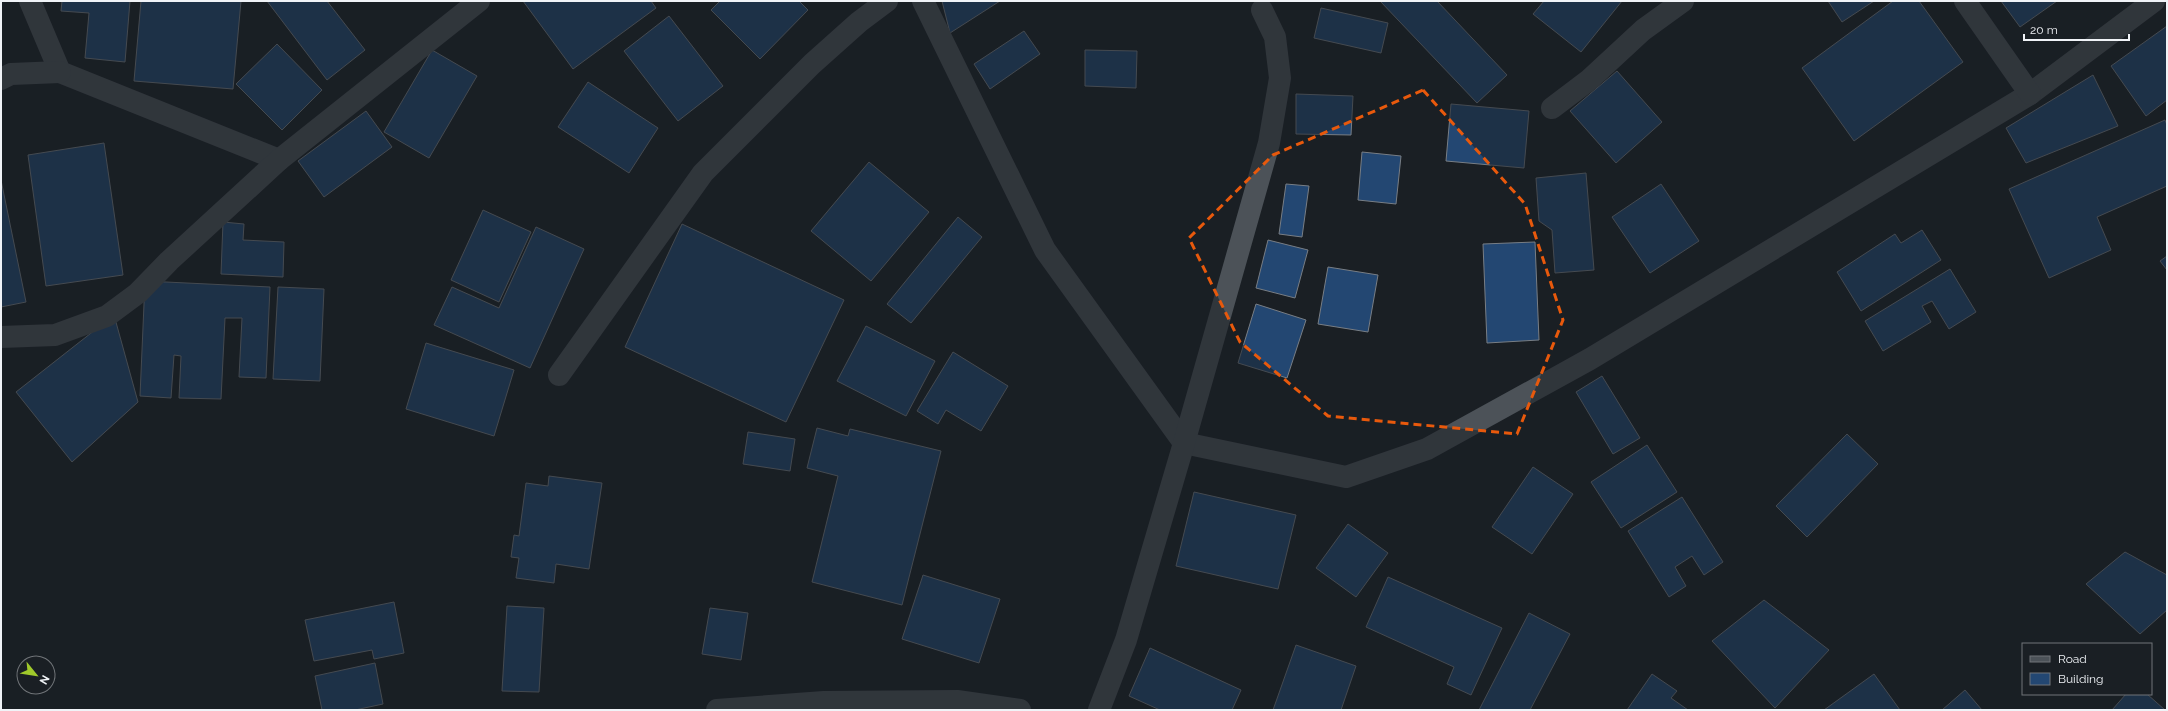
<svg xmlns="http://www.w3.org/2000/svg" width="2168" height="711" viewBox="0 0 2168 711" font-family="Raleway,sans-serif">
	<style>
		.building { fill: #234772; stroke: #787e85 }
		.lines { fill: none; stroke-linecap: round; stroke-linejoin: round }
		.minor { stroke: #4c5258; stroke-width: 22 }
		.marked { fill: none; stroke: #e8590c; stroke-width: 3; stroke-dasharray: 8 5; stroke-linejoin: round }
	</style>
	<rect width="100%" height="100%" fill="#1a1f24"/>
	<g class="building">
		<polygon points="62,1 130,1 125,62 85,58 89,13 61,11"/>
		<polygon points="141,1 241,1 233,89 134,81"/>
		<polygon points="267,1 327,1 365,50 327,80"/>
		<polygon points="523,1 651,1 656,8 573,69"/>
		<polygon points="720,1 799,1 808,10 760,59 711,10"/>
		<polygon points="942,1 1000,1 950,33"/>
		<polygon points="1380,1 1437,1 1507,75 1477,103"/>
		<polygon points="1544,1 1622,1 1581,52 1533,14"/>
		<polygon points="1828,1 1874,1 1842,22"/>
		<polygon points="1893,1 1919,1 1963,62 1854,141 1802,68"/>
		<polygon points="2001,1 2057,1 2020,27"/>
		<polygon points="1321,8 1388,23 1381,53 1314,38"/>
		<polygon points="669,16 723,86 678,121 624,51"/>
		<polygon points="2167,26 2167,100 2146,116 2111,66"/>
		<polygon points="1024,31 1040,54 990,89 974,64"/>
		<polygon points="277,44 322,90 282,130 236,84"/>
		<polygon points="432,50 477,76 429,158 384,132"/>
		<polygon points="1085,50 1137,51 1136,88 1085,86"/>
		<polygon points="1617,71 1662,122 1616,163 1570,111"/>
		<polygon points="2093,75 2118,126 2026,163 2006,128"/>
		<polygon points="588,82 658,128 629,173 558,127"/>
		<polygon points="1296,94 1353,96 1351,135 1296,134"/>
		<polygon points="1451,104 1529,111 1524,168 1446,161"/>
		<polygon points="366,111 392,147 324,197 298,161"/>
		<polygon points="2165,120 2167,125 2167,186 2097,217 2111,250 2049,278 2009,189"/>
		<polygon points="104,143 123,275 46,286 28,155"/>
		<polygon points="1362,152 1401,156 1396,204 1358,200"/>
		<polygon points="869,162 929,212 871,281 811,231"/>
		<polygon points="1586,173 1594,270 1555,273 1552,230 1539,221 1536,178"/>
		<polygon points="1,180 26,302 1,307"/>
		<polygon points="1286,184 1309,186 1302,237 1279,234"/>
		<polygon points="1661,184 1699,241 1650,273 1612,217"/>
		<polygon points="483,210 531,232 499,302 451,280"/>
		<polygon points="958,217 982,237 911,323 887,304"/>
		<polygon points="223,222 244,224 243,240 284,242 283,277 221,274"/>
		<polygon points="682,224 844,300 786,422 625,347"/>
		<polygon points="536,227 584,249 530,368 434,325 452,287 499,308"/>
		<polygon points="1922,230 1941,260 1861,311 1837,272 1895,234 1901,243"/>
		<polygon points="1268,240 1308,250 1295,298 1256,288"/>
		<polygon points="1535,242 1539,340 1487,343 1483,244"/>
		<polygon points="2167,256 2167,270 2160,261"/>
		<polygon points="1328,267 1378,275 1368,332 1318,324"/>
		<polygon points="1950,269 1976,312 1949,329 1932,301 1922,306 1931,322 1883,351 1865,321"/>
		<polygon points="145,281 270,287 266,378 239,377 242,318 225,318 221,399 179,398 181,356 174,355 171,398 140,396"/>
		<polygon points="278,287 324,289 320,381 273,379"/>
		<polygon points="1256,304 1306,320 1287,378 1238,363"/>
		<polygon points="114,315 138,402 72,462 16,392"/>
		<polygon points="866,326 935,361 906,416 837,381"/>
		<polygon points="426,343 514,370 494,436 406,409"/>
		<polygon points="953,352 1008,386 981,431 946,410 938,424 917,411"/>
		<polygon points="1602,376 1640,438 1613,454 1576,392"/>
		<polygon points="817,428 848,436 850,429 941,451 902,605 812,582 838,476 807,468"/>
		<polygon points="748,432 795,439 790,471 743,464"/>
		<polygon points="1847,434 1878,464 1807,537 1776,506"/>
		<polygon points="1647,445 1677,492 1621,528 1591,482"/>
		<polygon points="1533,467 1573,494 1532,554 1492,527"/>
		<polygon points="549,476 602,483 589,569 556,564 554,583 516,578 519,558 511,557 514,535 519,536 526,483 548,486"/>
		<polygon points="1194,492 1296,515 1278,589 1176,566"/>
		<polygon points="1682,497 1723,562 1704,575 1692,556 1675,567 1686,586 1669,597 1628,531"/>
		<polygon points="1348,524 1388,553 1356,597 1316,568"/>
		<polygon points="2125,552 2167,575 2167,610 2140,634 2086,584"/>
		<polygon points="923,575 1000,599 979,663 902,639"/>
		<polygon points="1388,577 1502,628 1471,695 1447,684 1454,667 1366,627"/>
		<polygon points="1764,600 1829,650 1775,708 1712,641"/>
		<polygon points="394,602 404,653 374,659 372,650 314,661 305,620"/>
		<polygon points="507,606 544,608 539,692 502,691"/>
		<polygon points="710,608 748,613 741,660 702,654"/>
		<polygon points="1529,613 1570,634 1530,710 1479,710"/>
		<polygon points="1296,645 1356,666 1341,710 1273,710"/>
		<polygon points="1150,648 1241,690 1232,710 1160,710 1129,696"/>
		<polygon points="375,663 383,704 355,710 322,710 315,676"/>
		<polygon points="1652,674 1677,691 1671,698 1688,710 1627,710"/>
		<polygon points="1874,674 1900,710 1824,710"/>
		<polygon points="1965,690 1982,710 1942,710"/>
		<polygon points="2126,694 2147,694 2165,710 2112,710"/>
	</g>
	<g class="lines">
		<g class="minor">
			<polyline points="30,1 60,72 279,160"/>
			<polyline points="923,1 1045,250 1184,443 1346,477 1427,449 1590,359 2030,94 2154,1"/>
			<polyline points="1965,1 2030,94"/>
			<polyline points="1,79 11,74 60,72"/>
			<polyline points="1552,108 1589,80 1643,30 1683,1"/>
			<polyline points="1,337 55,335 107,316 138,293 169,261 279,160 479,1"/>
			<polyline points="559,375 703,173 812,64 859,22 887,1"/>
			<polyline points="717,710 824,702 957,701 1020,710"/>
			<polyline points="1099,710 1126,640 1184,443 1269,143 1280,78 1275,37 1262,10"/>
		</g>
	</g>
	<path d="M0 0H2168V711H0ZM1423,90l102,114 38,116 -46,114 -189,-18 -88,-74 -51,-104 84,-83z" fill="#1a1f24" fill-opacity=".55" fill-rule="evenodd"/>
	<path class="marked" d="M1423,90l102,114 38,116 -46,114 -189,-18 -88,-74 -51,-104 84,-83z"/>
	<rect width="2168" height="711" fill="none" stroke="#f0f3f7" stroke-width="4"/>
	<rect x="2022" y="643" width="130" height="52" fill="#1a1f24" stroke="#707478"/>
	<rect x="2030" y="656" width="20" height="6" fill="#4c5258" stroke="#707478"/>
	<text x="2058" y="663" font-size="12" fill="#f0f3f7">Road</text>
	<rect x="2030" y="673" width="20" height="12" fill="#234772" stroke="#707478"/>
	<text x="2058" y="683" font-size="12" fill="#f0f3f7">Building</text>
	<g transform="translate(36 675) rotate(120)"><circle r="19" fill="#1a1f24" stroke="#707478"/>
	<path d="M0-3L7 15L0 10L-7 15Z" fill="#a0c92b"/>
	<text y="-6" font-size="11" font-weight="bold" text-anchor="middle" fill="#f0f3f7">N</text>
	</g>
	<path d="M2024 34v6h105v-6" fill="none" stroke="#f0f3f7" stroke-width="2"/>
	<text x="2030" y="34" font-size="12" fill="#f0f3f7" stroke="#1a1f24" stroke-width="3" paint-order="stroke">20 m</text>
</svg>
